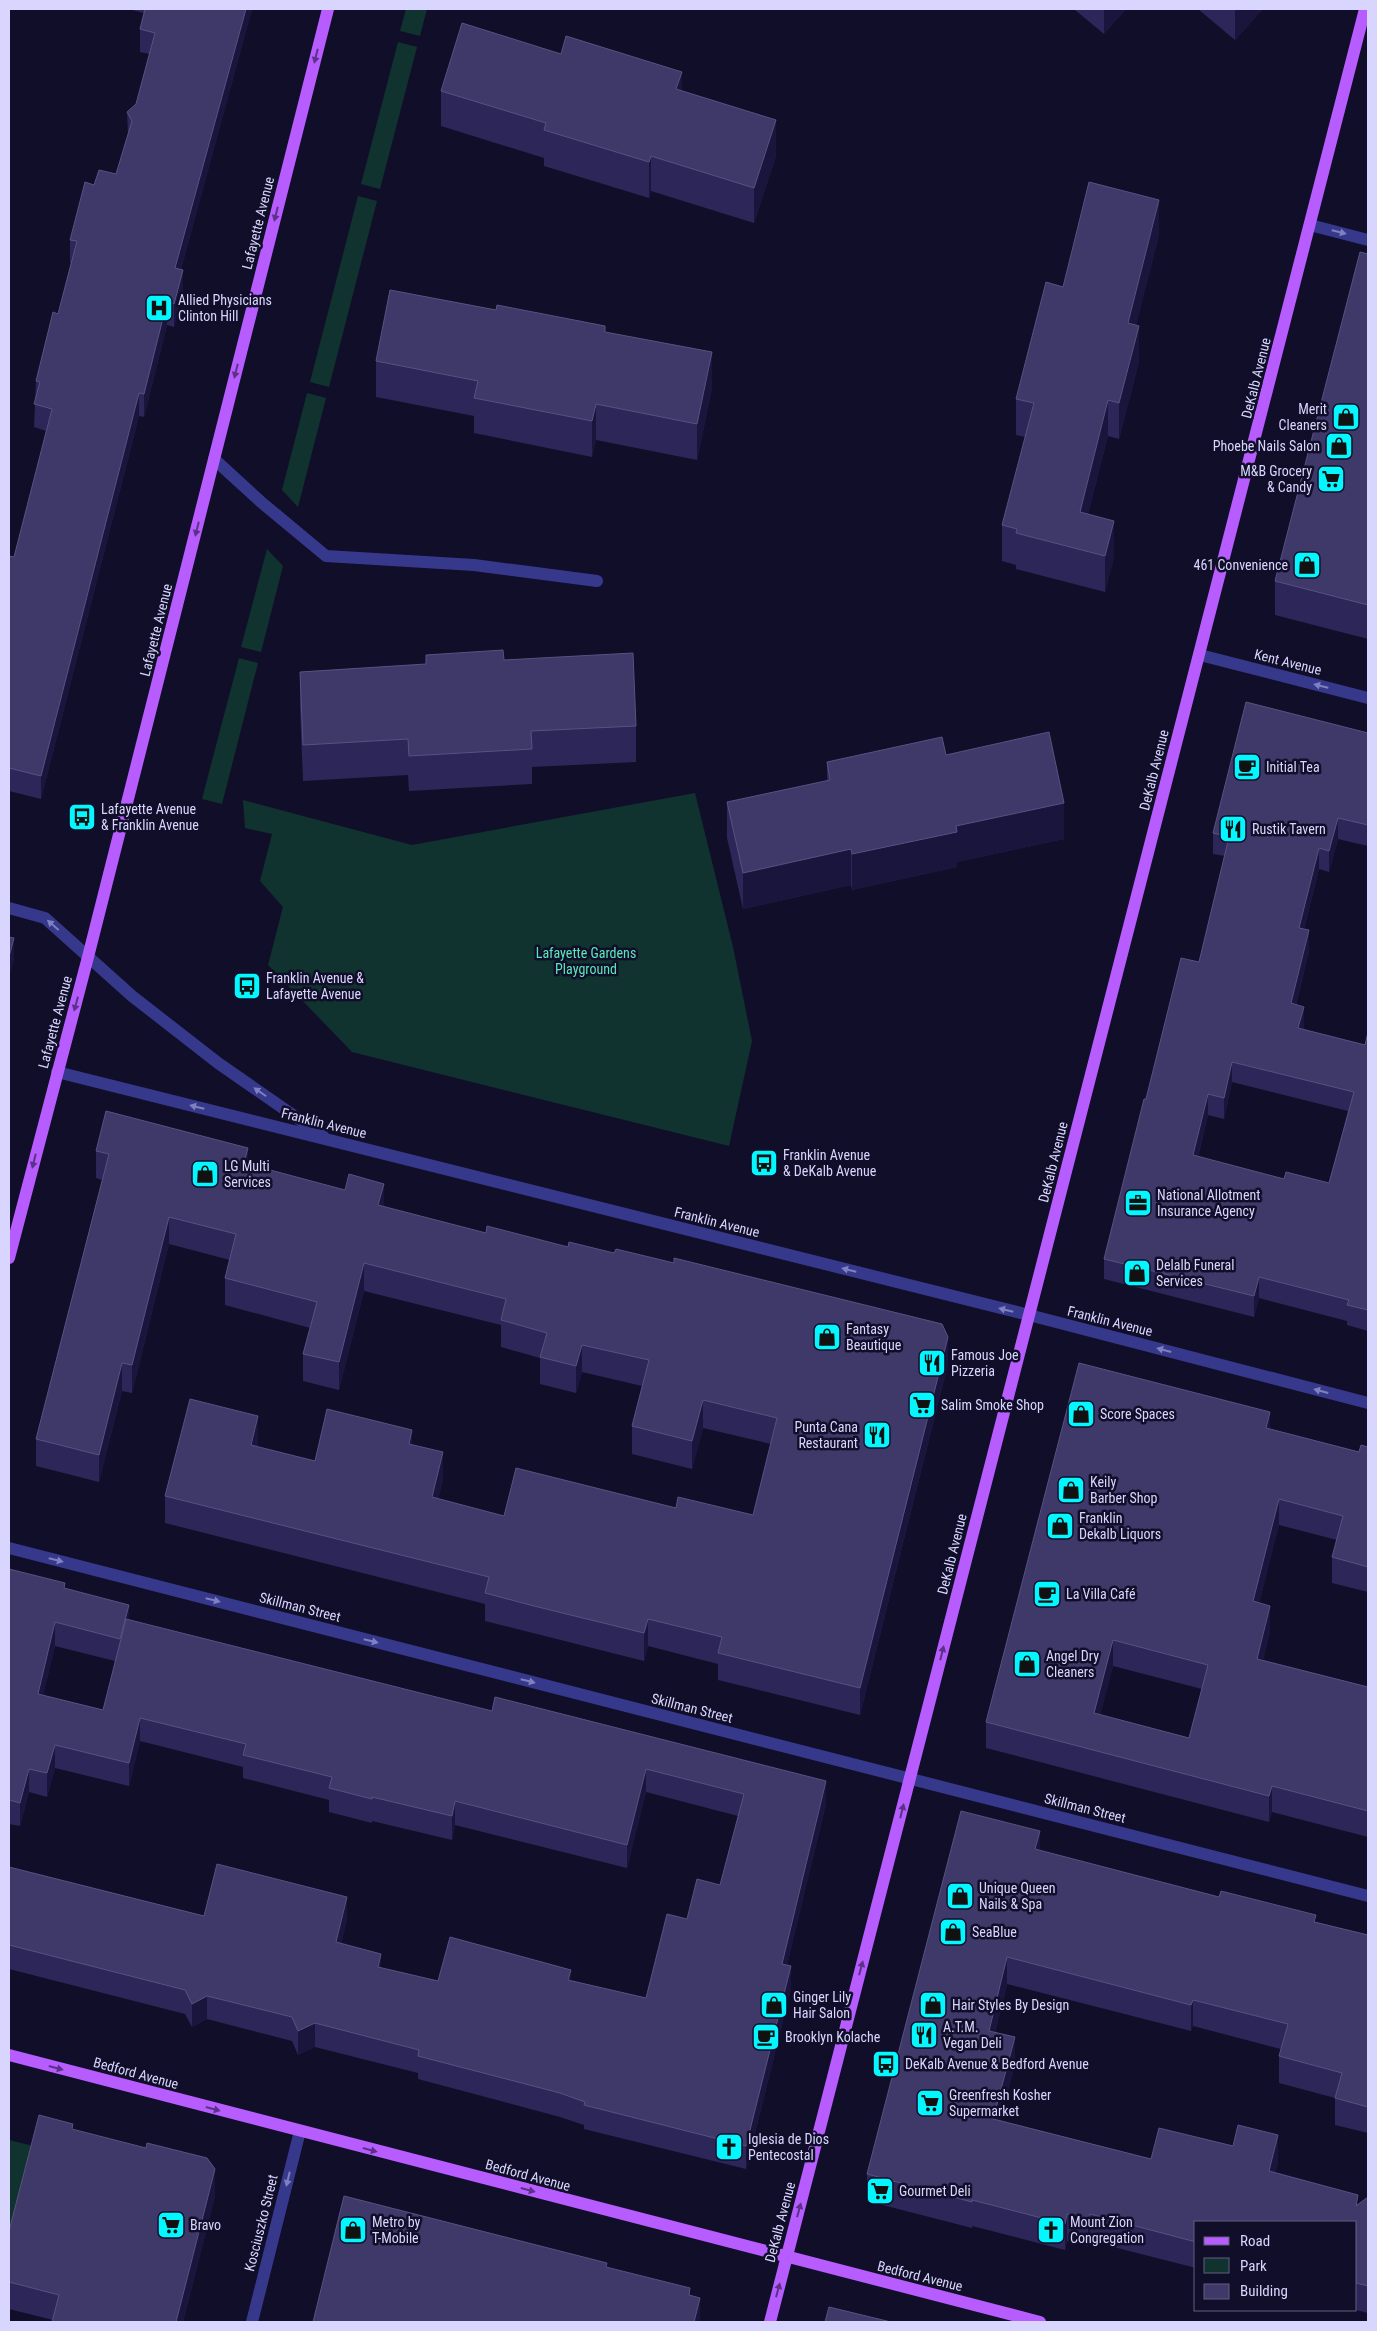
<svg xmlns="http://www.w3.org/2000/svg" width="1377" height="2331" viewBox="0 0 1377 2331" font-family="'Roboto Condensed',sans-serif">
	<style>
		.green { fill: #11332f }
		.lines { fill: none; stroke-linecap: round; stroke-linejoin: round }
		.minor { stroke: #36398b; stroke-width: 12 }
		.major { stroke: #b75dff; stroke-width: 12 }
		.wall { fill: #2d2658; fill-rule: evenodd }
		.shaded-wall { fill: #1a153d }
		.building { fill: #3f396a; stroke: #575281; fill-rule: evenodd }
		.oneway { fill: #5c3289 }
		.oneway2 { fill: #7f80bf }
		.labels { text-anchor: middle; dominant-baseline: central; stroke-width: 5; stroke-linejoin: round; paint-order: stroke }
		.street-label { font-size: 14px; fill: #d8d6ff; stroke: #110e29 }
		.poi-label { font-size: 14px; fill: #d8d6ff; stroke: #110e29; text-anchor: start }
		.park-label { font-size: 14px; fill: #59e8ba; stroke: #110e29 }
	</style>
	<rect width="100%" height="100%" fill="#110e29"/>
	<g class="green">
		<polygon points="406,9 427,9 420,36 400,31"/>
		<polygon points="398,42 417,47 380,189 361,184"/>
		<polygon points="358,196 377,201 329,387 310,382"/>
		<polygon points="307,393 326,398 298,507 282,490"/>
		<polygon points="267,549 283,566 261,652 241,647"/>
		<polygon points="239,658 258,663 222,804 202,799"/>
		<polygon points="695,793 733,947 752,1041 729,1146 352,1052 268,965 283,907 260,881 272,834 245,828 243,800 412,845"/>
		<polygon points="9,2140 37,2147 9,2258"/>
	</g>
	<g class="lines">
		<g class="minor">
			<polyline points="1310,225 1368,240"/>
			<polyline points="214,459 261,502 326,556 474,565 597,581"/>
			<polyline points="1200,655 1368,698"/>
			<polyline points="9,908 45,918 132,996 218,1063 323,1136"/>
			<polyline points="57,1072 1029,1315 1368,1403"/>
			<polyline points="9,1548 1368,1896"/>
			<polyline points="252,2322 300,2131"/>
		</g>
		<g class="major">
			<polyline points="9,1258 88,957 328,9"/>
			<polyline points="9,2055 1040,2322"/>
			<polyline points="770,2322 1365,9"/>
		</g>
	</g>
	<g class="wall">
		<polygon points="128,9 252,9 181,269 183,293 174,327 167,325 144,417 139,416 41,799 9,791 9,556 14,557 46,431 34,427 36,381 58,314 71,263 70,262 70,240 94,185 116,174 128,135 127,112 136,104 149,54 140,52 140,29 144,13"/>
		<polygon points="1074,9 1126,9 1104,34"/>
		<polygon points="1198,9 1263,9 1235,40"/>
		<polygon points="441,91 682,91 776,156 754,223 651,191 649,198 544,166 544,158 441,126"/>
		<polygon points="1159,235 1136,325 1139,362 1119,439 1108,436 1088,514 1114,557 1105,592 1016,569 1016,565 1002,561 1002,525 1025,437 1016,435 1016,399 1063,287"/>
		<polygon points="1368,254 1368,639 1275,615 1275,581"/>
		<polygon points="605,332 712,388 697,460 596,440 592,457 474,433 474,416 376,397 376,361"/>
		<polygon points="504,660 636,726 636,762 532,767 532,784 409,791 408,775 303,781 300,708 300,672"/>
		<path d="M1368,733v113l-30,-7 -9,33 -10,-3 -15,60 5,22 -13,54 8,22 -1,3 62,15 3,-13v299l-21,-6v-4l-88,-23 -5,19 -150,-38v-20l42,-160 53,-137 26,-106 -12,-2v-21zM1232,1082l116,29 -19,72 -45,-4 -86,-22 10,-42 16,4z"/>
		<polygon points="946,755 1064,839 957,862 957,867 852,890 851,885 743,909 727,838 727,802 827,781 827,762"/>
		<polygon points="96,1151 248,1164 384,1207 948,1364 860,1715 718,1680 718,1664 648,1646 644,1661 485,1621 485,1604 165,1523 165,1496 258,1444 258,1447 315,1461 412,1445 443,1480 438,1499 504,1516 676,1508 753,1515 771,1444 703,1428 692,1469 632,1454 632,1426 642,1386 582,1372 576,1393 540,1384 540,1358 501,1347 501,1325 364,1291 339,1390 303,1381 303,1354 310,1328 225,1305 225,1278 230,1260 169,1244 132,1393 122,1391 99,1482 36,1466 36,1439 102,1180 96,1178"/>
		<path d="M1270,1429l89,23 9,-5v145l-36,-9v-26l5,-17 -58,-15 -20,78 11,29 -7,28 105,27v150l-96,-25 -3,10 -283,-74v-26zM1113,1666l89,23 -13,49 -89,-23z"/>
		<path d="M9,1569l56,20 64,31 697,184 -39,161 4,24 -45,180 -162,-40v-4l-24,-8 -142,-38v-6l-103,-26 -17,8 -6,-14 -85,-22 -15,8 -7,-13 -176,-45v-102l195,49 143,4 -6,23 40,25 57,13h133l75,17 41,-79 33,-34 18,-69 -92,-24 -19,76 -172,-43 -3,15 -80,-19v2l-43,-11v-12l-86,-22v-11l-103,-26 -11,45 -74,-18 -8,29 -18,-5 -9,34 -11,-2zM55,1646l60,15 -12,49 -60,-15z"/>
		<polygon points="1040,1851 1368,1935 1368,2133 1335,2125 1335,2098 1279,2083 1279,2056 1281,2049 1193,2026 1191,2031 1007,1984 995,2033 1015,2064 1000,2120 1151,2159 1278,2162 1275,2173 1358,2204 1368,2197 1368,2313 1356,2310 1356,2222 1196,2222 1196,2268 1090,2241 1088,2246 1067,2241 1065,2250 972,2226 972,2228 867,2201 867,2174"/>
		<polygon points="73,2129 215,2196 183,2322 52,2322 53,2320 9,2309 9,2231"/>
	</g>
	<g class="shaded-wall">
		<polygon points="246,9 252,9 175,291 175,268"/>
		<polygon points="1104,9 1126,9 1104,34"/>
		<polygon points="1235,9 1263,9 1235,40"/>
		<polygon points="682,72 682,108 676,89"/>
		<polygon points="776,120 776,156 754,223 754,188"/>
		<polygon points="651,156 651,191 649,198 649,162"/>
		<polygon points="1159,200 1159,235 1128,359 1128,323"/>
		<polygon points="183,270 183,293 174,327 174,304"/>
		<polygon points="167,302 167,325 144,417 144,394"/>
		<polygon points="1139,326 1139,362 1119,439 1119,403"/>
		<polygon points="712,352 712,388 697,460 697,424"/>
		<polygon points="139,393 139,416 41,799 41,776"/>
		<polygon points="1108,400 1108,436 1080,548 1080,512"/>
		<polygon points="596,404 596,440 592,457 592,421"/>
		<polygon points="1114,521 1114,557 1105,592 1105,556"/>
		<polygon points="1064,803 1064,839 957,862 957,867 852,890 852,854 956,826"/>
		<polygon points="1338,818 1338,839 1329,872 1329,851"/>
		<polygon points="1319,848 1319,869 1299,948 1299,928"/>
		<polygon points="851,849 851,885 743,909 743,873"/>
		<polygon points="1309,930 1309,951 1291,1024 1291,1003"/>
		<polygon points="14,938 14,960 9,978 9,957"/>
		<polygon points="1304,1007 1304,1027 1298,1049 1298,1028"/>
		<polygon points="1232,1062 1232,1082 1224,1119 1224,1098"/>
		<polygon points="1208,1094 1208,1115 1193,1176 1193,1155"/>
		<polygon points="248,1148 248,1176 244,1163"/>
		<polygon points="384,1184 384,1211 378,1205"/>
		<polygon points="169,1217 169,1244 132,1393 132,1365"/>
		<polygon points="364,1263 364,1291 339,1390 339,1362"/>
		<polygon points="1259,1277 1259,1298 1254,1317 1254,1296"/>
		<polygon points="948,1337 948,1364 860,1715 860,1688"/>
		<polygon points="582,1345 582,1372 576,1393 576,1366"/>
		<polygon points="122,1363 122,1391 99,1482 99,1455"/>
		<polygon points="703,1400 703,1428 692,1469 692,1441"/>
		<polygon points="1270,1412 1270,1438 1266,1428"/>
		<polygon points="258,1416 258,1444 251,1473 251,1445"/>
		<polygon points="412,1430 412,1457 409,1444"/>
		<polygon points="443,1452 443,1480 432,1525 432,1497"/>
		<polygon points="1279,1499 1279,1525 1253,1627 1253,1601"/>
		<polygon points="129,1605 129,1628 120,1662 120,1639"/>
		<polygon points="1270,1606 1270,1632 1257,1684 1257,1659"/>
		<polygon points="648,1619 648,1646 644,1661 644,1633"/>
		<polygon points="55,1622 55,1646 38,1717 38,1694"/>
		<polygon points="1113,1640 1113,1666 1094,1739 1094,1713"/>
		<polygon points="140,1718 140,1741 129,1786 129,1763"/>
		<polygon points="55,1745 55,1768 47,1797 47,1773"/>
		<polygon points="29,1769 29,1792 20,1826 20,1803"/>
		<polygon points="646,1769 646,1792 627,1868 627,1845"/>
		<polygon points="826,1781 826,1804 782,1987 782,1964"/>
		<polygon points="1272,1786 1272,1812 1269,1822 1269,1796"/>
		<polygon points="455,1801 455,1825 452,1840 452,1816"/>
		<polygon points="1040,1831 1040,1857 1035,1849"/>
		<polygon points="347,1897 347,1920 336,1965 336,1942"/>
		<polygon points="381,1954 381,1977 378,1967"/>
		<polygon points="1007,1957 1007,1984 989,2058 989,2031"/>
		<polygon points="791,1966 791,1989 746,2169 746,2146"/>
		<polygon points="571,1970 571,1993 568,1980"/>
		<polygon points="207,1996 207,2019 192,2027 192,2004"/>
		<polygon points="1193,2000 1193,2026 1191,2031 1191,2005"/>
		<polygon points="315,2023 315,2047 298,2055 298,2031"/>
		<polygon points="1015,2037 1015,2064 993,2145 993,2119"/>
		<polygon points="1278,2135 1278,2162 1269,2198 1269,2171"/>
		<polygon points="215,2169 215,2196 183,2322 176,2322"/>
		<polygon points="1067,2214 1067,2241 1065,2250 1065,2224"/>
		<polygon points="1090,2214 1090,2241 1088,2246 1088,2220"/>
		<polygon points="700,2298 700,2319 699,2322 694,2322"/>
	</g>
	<g class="building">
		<polygon points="145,9 246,9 175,268 183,270 174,304 167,302 144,394 139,393 41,776 9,768 9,556 14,557 52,409 34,404 40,382 36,381 53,312 58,314 77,241 70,240 85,182 94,185 99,170 116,174 132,121 127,112 136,104 155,33 140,29"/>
		<polygon points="462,23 561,54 566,36 682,72 676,89 776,120 754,188 651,156 649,162 544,130 546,123 441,91"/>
		<polygon points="1089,182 1159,200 1128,323 1139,326 1119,403 1108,400 1080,512 1114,521 1105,556 1016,533 1017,529 1002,525 1034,403 1016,399 1046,282 1063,287"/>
		<polygon points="1360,252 1368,254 1368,605 1275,581"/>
		<polygon points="390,290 496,310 497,305 605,326 605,332 712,352 697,424 596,404 592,421 474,398 478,381 376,361"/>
		<polygon points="503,650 504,660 633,653 636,726 531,731 532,749 409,756 408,739 303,745 300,672 426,664 426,655"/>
		<path d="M1246,702l122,31v92l-30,-7 -9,33 -10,-3 -20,80 10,2 -18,73 13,4 -6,21 67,17 3,-13v278l-21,-5 2,-5 -90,-23 -5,19 -150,-37 40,-160h2l35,-141 18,4 30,-125 -16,-4zM1232,1062l122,30 -25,91 -43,-11 -2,7 -91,-24 15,-61 16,4z"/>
		<polygon points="1049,732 1064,803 956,826 957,832 852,854 851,849 743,873 727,802 830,780 827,762 942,737 946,755"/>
		<polygon points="9,937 14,938 9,957"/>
		<polygon points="106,1111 248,1148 244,1163 345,1190 349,1174 384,1184 378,1205 486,1233 487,1226 568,1247 569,1242 614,1253 616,1249 674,1263 674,1258 942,1324 948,1337 860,1688 718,1653 722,1637 648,1619 644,1633 534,1606 485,1593 489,1577 165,1496 190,1399 258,1416 251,1445 315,1461 327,1409 412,1430 409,1444 443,1452 432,1497 504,1516 516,1468 676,1508 678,1497 753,1515 777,1418 703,1400 692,1441 632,1426 649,1360 582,1345 576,1366 540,1357 547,1333 501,1320 506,1299 364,1263 339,1362 303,1354 317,1302 225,1278 236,1234 169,1217 132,1365 122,1363 99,1455 36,1439 109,1154 96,1151"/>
		<path d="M1079,1363l191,49 -4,16 93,24 2,-7 7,2v120l-36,-10 11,-41 -64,-17 -26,102 17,5 -13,53 111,28v124l-96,-25 -3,10 -283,-74zM1113,1640l95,25 -19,73 -95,-25z"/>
		<polygon points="9,1569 65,1583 64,1588 129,1605 120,1639 55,1622 38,1694 103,1710 126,1619 492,1711 495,1697 826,1781 782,1964 791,1966 746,2146 584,2105 585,2102 560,2093 418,2056 419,2050 315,2023 298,2031 292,2017 207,1996 192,2004 185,1990 9,1945 9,1867 204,1916 217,1864 347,1897 336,1942 381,1954 378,1967 438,1981 450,1937 571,1970 568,1980 646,1998 667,1914 687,1919 697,1879 720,1885 744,1794 646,1769 627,1845 455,1801 452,1816 372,1797 372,1799 329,1788 332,1777 243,1755 246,1744 140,1718 129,1763 55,1745 47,1773 29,1769 20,1803 9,1800"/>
		<polygon points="961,1811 1040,1831 1035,1849 1219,1897 1221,1891 1316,1915 1314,1922 1368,1935 1368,2107 1335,2098 1342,2073 1279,2056 1288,2024 1193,2000 1191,2005 1007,1957 989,2031 1015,2037 993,2119 1151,2159 1159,2128 1233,2146 1238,2125 1278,2135 1269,2171 1358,2195 1356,2206 1368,2197 1368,2286 1356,2283 1356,2222 1196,2222 1196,2242 1090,2214 1088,2220 1067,2214 1065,2224 972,2200 972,2202 867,2174"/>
		<polygon points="39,2115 73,2124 72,2129 146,2148 147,2143 207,2158 215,2169 176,2322 52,2322 59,2295 9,2282 9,2231"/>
		<polygon points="344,2196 607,2263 606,2267 690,2288 689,2295 700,2298 694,2322 313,2322"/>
		<polygon points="829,2307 891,2322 825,2322"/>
	</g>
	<defs><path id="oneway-solid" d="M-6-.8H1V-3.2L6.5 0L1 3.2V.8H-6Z" transform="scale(1.25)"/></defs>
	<g class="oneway">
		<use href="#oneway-solid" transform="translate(316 56) rotate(104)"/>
		<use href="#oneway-solid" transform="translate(276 214) rotate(104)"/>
		<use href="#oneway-solid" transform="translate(236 371) rotate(104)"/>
		<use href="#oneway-solid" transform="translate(197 529) rotate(104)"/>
		<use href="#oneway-solid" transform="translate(76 1004) rotate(105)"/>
		<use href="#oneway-solid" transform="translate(34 1161) rotate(104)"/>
		<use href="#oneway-solid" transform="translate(942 1653) rotate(-76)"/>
		<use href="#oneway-solid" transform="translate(902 1811) rotate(-76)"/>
		<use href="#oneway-solid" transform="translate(861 1968) rotate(-75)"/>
		<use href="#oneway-solid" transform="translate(56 2068) rotate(15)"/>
		<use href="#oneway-solid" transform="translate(213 2109) rotate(15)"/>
		<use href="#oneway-solid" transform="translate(370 2150) rotate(15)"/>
		<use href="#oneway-solid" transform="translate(528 2190) rotate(15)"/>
		<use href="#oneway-solid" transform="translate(799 2210) rotate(-75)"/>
		<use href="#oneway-solid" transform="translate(778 2290) rotate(-75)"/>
	</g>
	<g class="oneway2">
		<use href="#oneway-solid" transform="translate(1339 232) rotate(14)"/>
		<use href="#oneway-solid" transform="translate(1321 686) rotate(-166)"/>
		<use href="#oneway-solid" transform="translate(53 925) rotate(-139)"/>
		<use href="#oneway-solid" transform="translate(260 1092) rotate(-145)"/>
		<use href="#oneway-solid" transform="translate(197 1107) rotate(-166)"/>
		<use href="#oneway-solid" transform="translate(849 1270) rotate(-166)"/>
		<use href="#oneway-solid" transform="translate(1006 1310) rotate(-166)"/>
		<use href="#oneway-solid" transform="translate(1164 1350) rotate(-165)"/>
		<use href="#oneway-solid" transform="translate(1321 1391) rotate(-165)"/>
		<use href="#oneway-solid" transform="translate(56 1560) rotate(14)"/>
		<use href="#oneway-solid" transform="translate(213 1600) rotate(14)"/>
		<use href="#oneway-solid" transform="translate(371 1641) rotate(14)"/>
		<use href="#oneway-solid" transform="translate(528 1681) rotate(14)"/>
		<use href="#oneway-solid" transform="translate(288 2179) rotate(104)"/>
	</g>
	<defs>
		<g id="hospital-square" transform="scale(1.4375)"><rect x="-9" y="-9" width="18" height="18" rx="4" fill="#02f7ff" stroke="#110e29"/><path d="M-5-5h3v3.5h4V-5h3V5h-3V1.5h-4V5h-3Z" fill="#111"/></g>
		<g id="shop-square" transform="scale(1.4375)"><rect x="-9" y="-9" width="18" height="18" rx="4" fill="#02f7ff" stroke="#110e29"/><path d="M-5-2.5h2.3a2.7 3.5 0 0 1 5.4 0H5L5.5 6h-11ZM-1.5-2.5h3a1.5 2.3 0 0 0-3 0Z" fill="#111"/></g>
		<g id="supermarket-square" transform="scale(1.4375)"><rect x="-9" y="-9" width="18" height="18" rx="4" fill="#02f7ff" stroke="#110e29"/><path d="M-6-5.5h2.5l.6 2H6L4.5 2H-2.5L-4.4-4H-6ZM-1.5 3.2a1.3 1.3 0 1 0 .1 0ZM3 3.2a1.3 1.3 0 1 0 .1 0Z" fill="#111"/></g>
		<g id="cafe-square" transform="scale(1.4375)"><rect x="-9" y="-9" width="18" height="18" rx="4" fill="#02f7ff" stroke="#110e29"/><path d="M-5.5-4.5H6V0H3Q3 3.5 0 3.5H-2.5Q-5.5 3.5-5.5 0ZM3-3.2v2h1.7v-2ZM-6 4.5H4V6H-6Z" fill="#111"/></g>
		<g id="bus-square" transform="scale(1.4375)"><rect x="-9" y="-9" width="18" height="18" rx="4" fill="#02f7ff" stroke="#110e29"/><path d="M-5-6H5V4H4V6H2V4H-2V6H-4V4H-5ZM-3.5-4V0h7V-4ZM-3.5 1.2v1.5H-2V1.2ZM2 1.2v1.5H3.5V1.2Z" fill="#111"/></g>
		<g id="restaurant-square" transform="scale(1.4375)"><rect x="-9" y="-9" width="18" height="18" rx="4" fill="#02f7ff" stroke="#110e29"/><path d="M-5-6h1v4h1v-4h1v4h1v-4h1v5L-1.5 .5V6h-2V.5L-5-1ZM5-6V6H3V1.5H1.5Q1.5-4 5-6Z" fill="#111"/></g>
		<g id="office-square" transform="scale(1.4375)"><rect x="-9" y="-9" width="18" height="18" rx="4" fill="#02f7ff" stroke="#110e29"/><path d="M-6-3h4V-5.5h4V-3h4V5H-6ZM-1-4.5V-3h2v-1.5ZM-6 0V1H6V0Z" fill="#111"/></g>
		<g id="church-square" transform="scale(1.4375)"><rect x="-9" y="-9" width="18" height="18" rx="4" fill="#02f7ff" stroke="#110e29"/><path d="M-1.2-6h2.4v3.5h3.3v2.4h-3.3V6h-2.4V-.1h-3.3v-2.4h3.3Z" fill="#111"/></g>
	</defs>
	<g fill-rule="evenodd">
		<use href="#hospital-square" x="159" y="308"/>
		<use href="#shop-square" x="1346" y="417"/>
		<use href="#shop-square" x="1339" y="446"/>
		<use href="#supermarket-square" x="1331" y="479"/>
		<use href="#shop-square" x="1307" y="565"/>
		<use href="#cafe-square" x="1247" y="767"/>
		<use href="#bus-square" x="82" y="817"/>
		<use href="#restaurant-square" x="1233" y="829"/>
		<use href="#bus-square" x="247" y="986"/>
		<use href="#bus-square" x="764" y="1163"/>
		<use href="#shop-square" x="205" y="1174"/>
		<use href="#office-square" x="1138" y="1203"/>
		<use href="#shop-square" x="1137" y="1273"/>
		<use href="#shop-square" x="827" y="1337"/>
		<use href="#restaurant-square" x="932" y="1363"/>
		<use href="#supermarket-square" x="922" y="1405"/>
		<use href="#shop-square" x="1081" y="1414"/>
		<use href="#restaurant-square" x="877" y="1435"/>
		<use href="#shop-square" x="1071" y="1490"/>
		<use href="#shop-square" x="1060" y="1526"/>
		<use href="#cafe-square" x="1047" y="1594"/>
		<use href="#shop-square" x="1027" y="1664"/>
		<use href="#shop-square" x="960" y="1896"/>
		<use href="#shop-square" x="953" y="1932"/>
		<use href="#shop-square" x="774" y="2005"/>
		<use href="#shop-square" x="933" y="2005"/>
		<use href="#restaurant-square" x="924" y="2035"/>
		<use href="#cafe-square" x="766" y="2037"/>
		<use href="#bus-square" x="886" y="2064"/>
		<use href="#supermarket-square" x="930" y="2103"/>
		<use href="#church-square" x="729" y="2147"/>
		<use href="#supermarket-square" x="880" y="2191"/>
		<use href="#supermarket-square" x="171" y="2225"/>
		<use href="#shop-square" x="353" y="2230"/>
		<use href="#church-square" x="1051" y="2230"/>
	</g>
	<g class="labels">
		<g class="street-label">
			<text transform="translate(258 223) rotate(-76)">Lafayette Avenue</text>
			<text transform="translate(1256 378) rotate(-76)">DeKalb Avenue</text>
			<text transform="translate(156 630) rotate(-76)">Lafayette Avenue</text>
			<text transform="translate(1288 662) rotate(14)">Kent Avenue</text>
			<text transform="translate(1154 770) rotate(-76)">DeKalb Avenue</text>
			<text transform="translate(55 1022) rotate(-75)">Lafayette Avenue</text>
			<text transform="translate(324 1123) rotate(14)">Franklin Avenue</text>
			<text transform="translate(1053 1162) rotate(-76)">DeKalb Avenue</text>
			<text transform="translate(717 1222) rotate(14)">Franklin Avenue</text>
			<text transform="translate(1110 1321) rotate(14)">Franklin Avenue</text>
			<text transform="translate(952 1554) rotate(-76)">DeKalb Avenue</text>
			<text transform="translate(300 1607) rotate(14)">Skillman Street</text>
			<text transform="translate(692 1708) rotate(14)">Skillman Street</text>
			<text transform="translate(1085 1808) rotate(14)">Skillman Street</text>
			<text transform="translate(136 2073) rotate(15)">Bedford Avenue</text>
			<text transform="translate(528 2175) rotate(15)">Bedford Avenue</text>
			<text transform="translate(780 2222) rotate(-75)">DeKalb Avenue</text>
			<text transform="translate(261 2223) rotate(-76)">Kosciuszko Street</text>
			<text transform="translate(920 2276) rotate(14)">Bedford Avenue</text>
		</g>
		<g class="poi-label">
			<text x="178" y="300">Allied Physicians<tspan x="178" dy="16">Clinton Hill</tspan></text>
			<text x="1327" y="409" text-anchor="end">Merit<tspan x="1327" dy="16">Cleaners</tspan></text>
			<text x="1320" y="446" text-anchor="end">Phoebe Nails Salon</text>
			<text x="1312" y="471" text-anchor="end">M&amp;B Grocery<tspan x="1312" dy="16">&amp; Candy</tspan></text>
			<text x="1288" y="565" text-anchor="end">461 Convenience</text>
			<text x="1266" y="767">Initial Tea</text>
			<text x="101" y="809">Lafayette Avenue<tspan x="101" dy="16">&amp; Franklin Avenue</tspan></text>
			<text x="1252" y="829">Rustik Tavern</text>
			<text x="266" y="978">Franklin Avenue &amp;<tspan x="266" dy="16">Lafayette Avenue</tspan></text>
			<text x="783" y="1155">Franklin Avenue<tspan x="783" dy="16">&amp; DeKalb Avenue</tspan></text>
			<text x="224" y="1166">LG Multi<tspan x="224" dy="16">Services</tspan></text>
			<text x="1157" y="1195">National Allotment<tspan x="1157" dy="16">Insurance Agency</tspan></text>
			<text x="1156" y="1265">Delalb Funeral<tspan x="1156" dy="16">Services</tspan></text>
			<text x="846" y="1329">Fantasy<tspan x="846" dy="16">Beautique</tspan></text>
			<text x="951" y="1355">Famous Joe<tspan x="951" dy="16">Pizzeria</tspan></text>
			<text x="941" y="1405">Salim Smoke Shop</text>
			<text x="1100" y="1414">Score Spaces</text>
			<text x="858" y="1427" text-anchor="end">Punta Cana<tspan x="858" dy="16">Restaurant</tspan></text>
			<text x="1090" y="1482">Keily<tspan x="1090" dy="16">Barber Shop</tspan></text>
			<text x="1079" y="1518">Franklin<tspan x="1079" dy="16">Dekalb Liquors</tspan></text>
			<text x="1066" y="1594">La Villa Café</text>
			<text x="1046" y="1656">Angel Dry<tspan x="1046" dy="16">Cleaners</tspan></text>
			<text x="979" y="1888">Unique Queen<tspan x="979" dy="16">Nails &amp; Spa</tspan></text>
			<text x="972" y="1932">SeaBlue</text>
			<text x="793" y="1997">Ginger Lily<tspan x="793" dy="16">Hair Salon</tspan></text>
			<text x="952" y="2005">Hair Styles By Design</text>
			<text x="943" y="2027">A.T.M.<tspan x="943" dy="16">Vegan Deli</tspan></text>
			<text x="785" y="2037">Brooklyn Kolache</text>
			<text x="905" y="2064">DeKalb Avenue &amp; Bedford Avenue</text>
			<text x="949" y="2095">Greenfresh Kosher<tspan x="949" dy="16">Supermarket</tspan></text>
			<text x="748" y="2139">Iglesia de Dios<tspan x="748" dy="16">Pentecostal</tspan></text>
			<text x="899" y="2191">Gourmet Deli</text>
			<text x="372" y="2222">Metro by<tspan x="372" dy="16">T-Mobile</tspan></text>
			<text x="1070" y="2222">Mount Zion<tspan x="1070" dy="16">Congregation</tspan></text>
			<text x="190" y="2225">Bravo</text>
		</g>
		<g class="park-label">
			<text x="586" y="953">Lafayette Gardens<tspan x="586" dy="16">Playground</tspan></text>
		</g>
	</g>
	<rect width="1377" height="2331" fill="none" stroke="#d8d6ff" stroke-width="20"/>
	<rect x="1194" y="2221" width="162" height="90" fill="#110e29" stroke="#615e7f"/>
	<rect x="1204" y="2237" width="25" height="8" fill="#b75dff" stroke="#615e7f"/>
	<text x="1240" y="2246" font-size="15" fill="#d8d6ff">Road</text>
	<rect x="1204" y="2258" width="25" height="15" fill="#11332f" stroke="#615e7f"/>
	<text x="1240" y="2271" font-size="15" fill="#d8d6ff">Park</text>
	<rect x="1204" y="2284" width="25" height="15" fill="#3f396a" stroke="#615e7f"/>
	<text x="1240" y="2296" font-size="15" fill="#d8d6ff">Building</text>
</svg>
